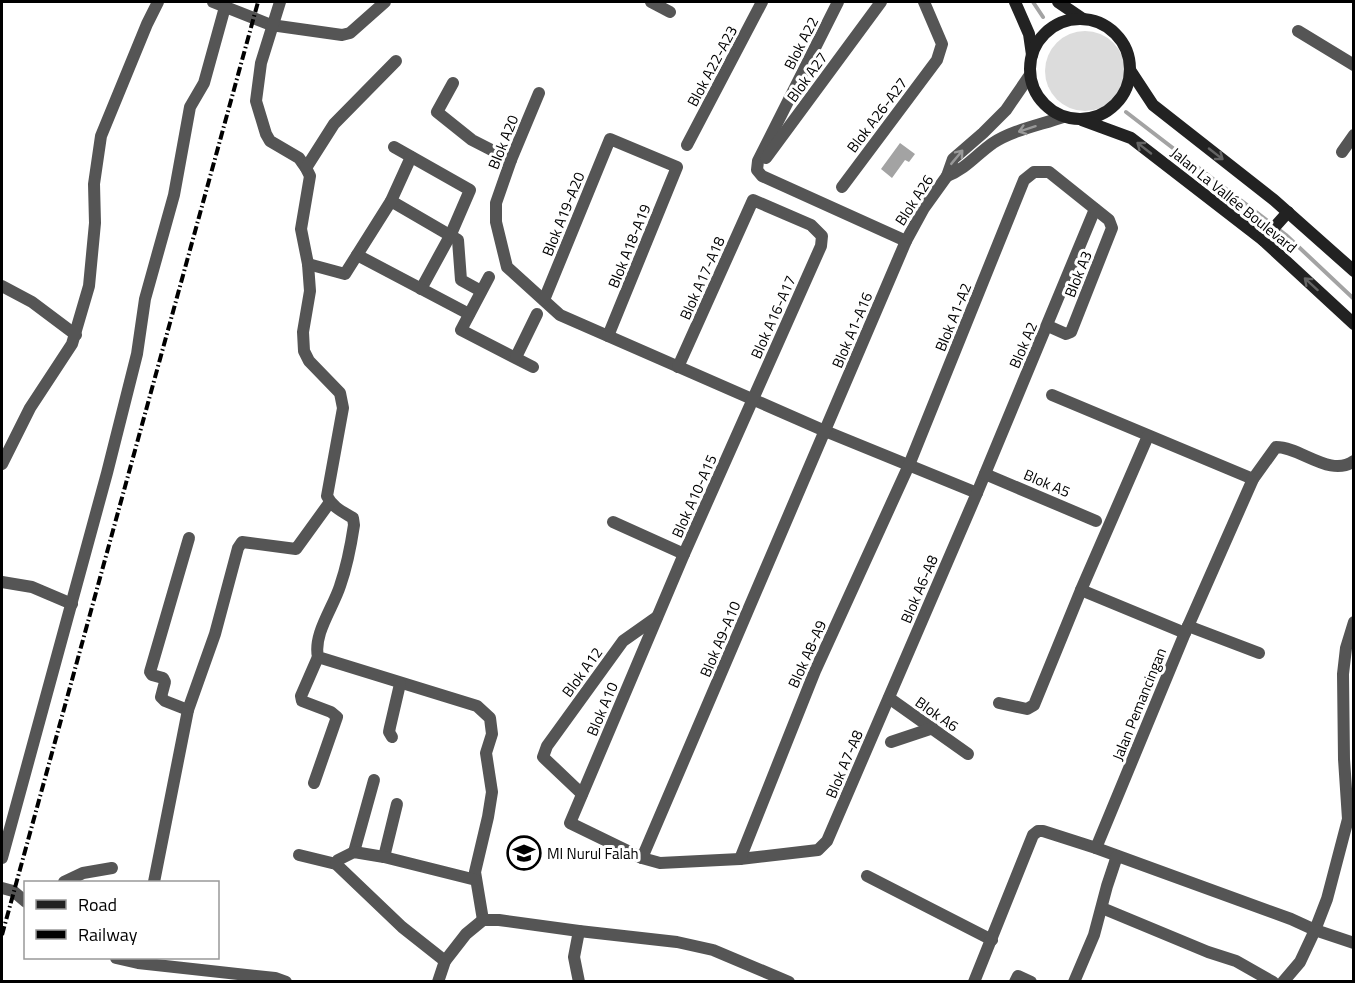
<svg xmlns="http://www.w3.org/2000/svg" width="1355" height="983" viewBox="0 0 1355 983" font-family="'Titillium Web',sans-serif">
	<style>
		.green { fill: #dcdcdc }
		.water { fill: #a3a3a3 }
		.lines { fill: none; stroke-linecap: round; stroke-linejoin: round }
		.stream { stroke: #a3a3a3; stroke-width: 4 }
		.street { stroke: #555; stroke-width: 12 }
		.secondary { stroke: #222; stroke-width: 12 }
		.rail { stroke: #000; stroke-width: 4; stroke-dasharray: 9 3 1.5 3; stroke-linecap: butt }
		.oneway { stroke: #999 }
		.oneway2 { stroke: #646464 }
		.labels { text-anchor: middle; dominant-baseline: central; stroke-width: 6; stroke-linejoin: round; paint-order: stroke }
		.street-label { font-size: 15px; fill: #000; stroke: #fff }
		.poi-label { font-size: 15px; fill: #000; stroke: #fff; text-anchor: start }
	</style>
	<rect width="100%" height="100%" fill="#fff"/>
	<circle class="green" cx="1085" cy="71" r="40"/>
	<polygon class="water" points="900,143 915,154 909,162 905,160 892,178 881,169"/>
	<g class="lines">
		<g class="stream">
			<polyline points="1033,2 1043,17"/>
			<polyline points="1126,112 1286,235 1354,299"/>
		</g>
		<g class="street">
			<polyline points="213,2 271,25 342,35 350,33 385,2"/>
			<path d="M280,2l-19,61 -5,38 10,33 4,7 29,17 7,10 4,8 -9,53 7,35 2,27 -7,41 1,19 5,10 31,32 3,15 -16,88c5,11 16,16 26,22l1,7c-3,20 -7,41 -14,61 -7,22 -27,48 -22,71l159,49 13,12 2,16 -6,19 6,39 -4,25 -13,55 8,48"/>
			<polyline points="651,2 670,12"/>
			<polyline points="838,2 758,161 757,170 762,176 906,241"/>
			<polyline points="1298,31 1354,65"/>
			<path d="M1030,75l-24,35 -23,23 -30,26 -6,17c19,-7 30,-22 46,-33 20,-13 47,-18 70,-26"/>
			<polyline points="453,83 437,112 472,140 511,160"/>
			<polyline points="539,93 511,160 496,203 496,222 507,267 560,315 825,431 977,493"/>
			<polyline points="687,145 762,2"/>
			<polyline points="394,147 470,190 451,234 421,289"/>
			<polyline points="1342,152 1354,135"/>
			<polyline points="766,158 881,2"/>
			<polyline points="306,168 334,124 396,61"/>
			<polyline points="842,187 937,60 942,44 924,2"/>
			<polyline points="391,201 458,240 461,280 481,291"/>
			<polyline points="357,255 469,314"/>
			<polyline points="308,264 345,274 391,201 411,157"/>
			<polyline points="489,277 461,330 533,367"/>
			<polyline points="2,286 32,302 76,335"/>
			<polyline points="544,300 610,139 677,167 608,336"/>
			<polyline points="516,357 537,314"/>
			<polyline points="678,367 753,200 811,225 822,236 821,246 684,554 570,823 642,858 660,863 740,859 818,850 827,841 977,493 1095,209"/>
			<polyline points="1052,395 1253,479"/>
			<polyline points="2,464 30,408 72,344 89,286 95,223 94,184 101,136 147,24 158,2"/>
			<polyline points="985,474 1096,521"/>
			<polyline points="613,522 684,554"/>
			<polyline points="2,582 32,587 72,604"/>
			<polyline points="1081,590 1185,633"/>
			<polyline points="1188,626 1259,653"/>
			<polyline points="889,698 968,754"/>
			<polyline points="999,703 1027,709 1034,705 1081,590 1148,436"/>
			<polyline points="188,710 165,701 161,697 165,682 163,678 152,675 150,672 189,538"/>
			<polyline points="392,737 389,732 390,727 400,684"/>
			<polyline points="891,742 933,728"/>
			<polyline points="314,783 337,717 331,712 302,701 301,696 318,657"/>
			<polyline points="582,794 543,757 547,746 623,641 657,617"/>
			<polyline points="1096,848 1291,919 1315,930 1327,899 1348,819 1344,759 1343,674 1346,648 1354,622"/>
			<polyline points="354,852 374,780"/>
			<polyline points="299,855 336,864 402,927 445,961"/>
			<polyline points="384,857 397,804"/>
			<polyline points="2,858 107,473 137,354 145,299 174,195 190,107 204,83 225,7"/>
			<polyline points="642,858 906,241 924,208 947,176"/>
			<polyline points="740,859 815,671 909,465 1024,180 1034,172 1049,172 1109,220 1112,228 1071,332 1066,334 1048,326"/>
			<polyline points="336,864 338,860 354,852 384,857 476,880"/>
			<polyline points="867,876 992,940"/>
			<polyline points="64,882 83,873 112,868"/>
			<polyline points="154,882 188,710 215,634 238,548 242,542 296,549 330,502"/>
			<polyline points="2,888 13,891 26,902"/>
			<polyline points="1102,908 1208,952 1236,961 1273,982"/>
			<polyline points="116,958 138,963 275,978 286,982"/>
			<polyline points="438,982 445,961 466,934 483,920 499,920 579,931 677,942 713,950 789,982"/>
			<polyline points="579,982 574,957 579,931"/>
			<path d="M974,982l59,-147 5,-4h5l53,17 89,-215 68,-154 23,-32c25,0 54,31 78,14"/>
			<polyline points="1015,982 1018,976 1031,982"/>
			<polyline points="1074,982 1094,935 1107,886 1117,856"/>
			<polyline points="1283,982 1300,962 1315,930 1354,943"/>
		</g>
		<g class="secondary">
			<polyline points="1015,2 1029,34 1032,55"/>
			<polyline points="1058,2 1083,19"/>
			<circle cx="1080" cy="69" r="50"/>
			<polyline points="1130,70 1153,105 1274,200 1354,271"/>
			<polyline points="1082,120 1131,138 1263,240 1354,324"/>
			<polyline points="1263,240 1288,212"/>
		</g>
		<polyline class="rail" points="2,935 258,2"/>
	</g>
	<defs><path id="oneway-shaft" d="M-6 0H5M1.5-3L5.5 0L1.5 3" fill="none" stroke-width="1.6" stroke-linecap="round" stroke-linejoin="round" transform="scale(1.5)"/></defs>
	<g class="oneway">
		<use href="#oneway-shaft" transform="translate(1027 129) rotate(162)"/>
		<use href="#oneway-shaft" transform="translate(957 157) rotate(-50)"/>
	</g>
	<g class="oneway2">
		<use href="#oneway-shaft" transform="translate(1144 148) rotate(-142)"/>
		<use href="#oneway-shaft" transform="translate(1216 154) rotate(38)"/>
		<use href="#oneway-shaft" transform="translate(1311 284) rotate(-138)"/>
	</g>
	<defs>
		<g id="school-ring" transform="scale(1.725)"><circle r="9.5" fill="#fff" stroke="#000" stroke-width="1.5"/><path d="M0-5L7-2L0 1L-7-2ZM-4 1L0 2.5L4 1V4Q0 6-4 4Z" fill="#000"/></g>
	</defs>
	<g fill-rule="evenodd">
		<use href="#school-ring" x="524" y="853"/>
	</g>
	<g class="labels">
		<g class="street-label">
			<text transform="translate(801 43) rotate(-63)">Blok A22</text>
			<text transform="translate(712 66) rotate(-62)">Blok A22-A23</text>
			<text transform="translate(807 77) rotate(-54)">Blok A27</text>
			<text transform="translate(877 115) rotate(-53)">Blok A26-A27</text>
			<text transform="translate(503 142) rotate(-68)">Blok A20</text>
			<text transform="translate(914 200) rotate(-57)">Blok A26</text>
			<text transform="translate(1234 200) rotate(39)">Jalan La Vallée Boulevard</text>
			<text transform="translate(563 214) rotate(-68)">Blok A19-A20</text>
			<text transform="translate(629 246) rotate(-68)">Blok A18-A19</text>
			<text transform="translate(1078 274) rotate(-68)">Blok A3</text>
			<text transform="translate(702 278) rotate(-66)">Blok A17-A18</text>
			<text transform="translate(773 317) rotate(-66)">Blok A16-A17</text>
			<text transform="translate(953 317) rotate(-68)">Blok A1-A2</text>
			<text transform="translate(852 330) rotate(-67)">Blok A1-A16</text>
			<text transform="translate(1023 345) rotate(-67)">Blok A2</text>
			<text transform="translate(1047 483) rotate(23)">Blok A5</text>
			<text transform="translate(694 496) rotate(-66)">Blok A10-A15</text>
			<text transform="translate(919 589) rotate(-67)">Blok A6-A8</text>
			<text transform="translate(720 639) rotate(-67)">Blok A9-A10</text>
			<text transform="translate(807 654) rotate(-66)">Blok A8-A9</text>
			<text transform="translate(582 672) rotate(-54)">Blok A12</text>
			<text transform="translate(1139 704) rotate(-68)">Jalan Pemancingan</text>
			<text transform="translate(602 709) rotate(-67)">Blok A10</text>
			<text transform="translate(937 714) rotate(35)">Blok A6</text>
			<text transform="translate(844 764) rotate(-67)">Blok A7-A8</text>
		</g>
		<g class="poi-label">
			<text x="547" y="853">MI Nurul Falah</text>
		</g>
	</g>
	<rect width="1355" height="983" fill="none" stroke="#000000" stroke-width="6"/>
	<rect x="24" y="881" width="195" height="78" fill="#ffffff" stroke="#999999" stroke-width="1.5"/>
	<rect x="36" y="900" width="30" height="9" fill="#222222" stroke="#999999" stroke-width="1.5"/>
	<text x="78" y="911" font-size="18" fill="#000000">Road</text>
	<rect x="36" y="930" width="30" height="9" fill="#000000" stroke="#999999" stroke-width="1.5"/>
	<text x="78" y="941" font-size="18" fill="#000000">Railway</text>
</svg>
